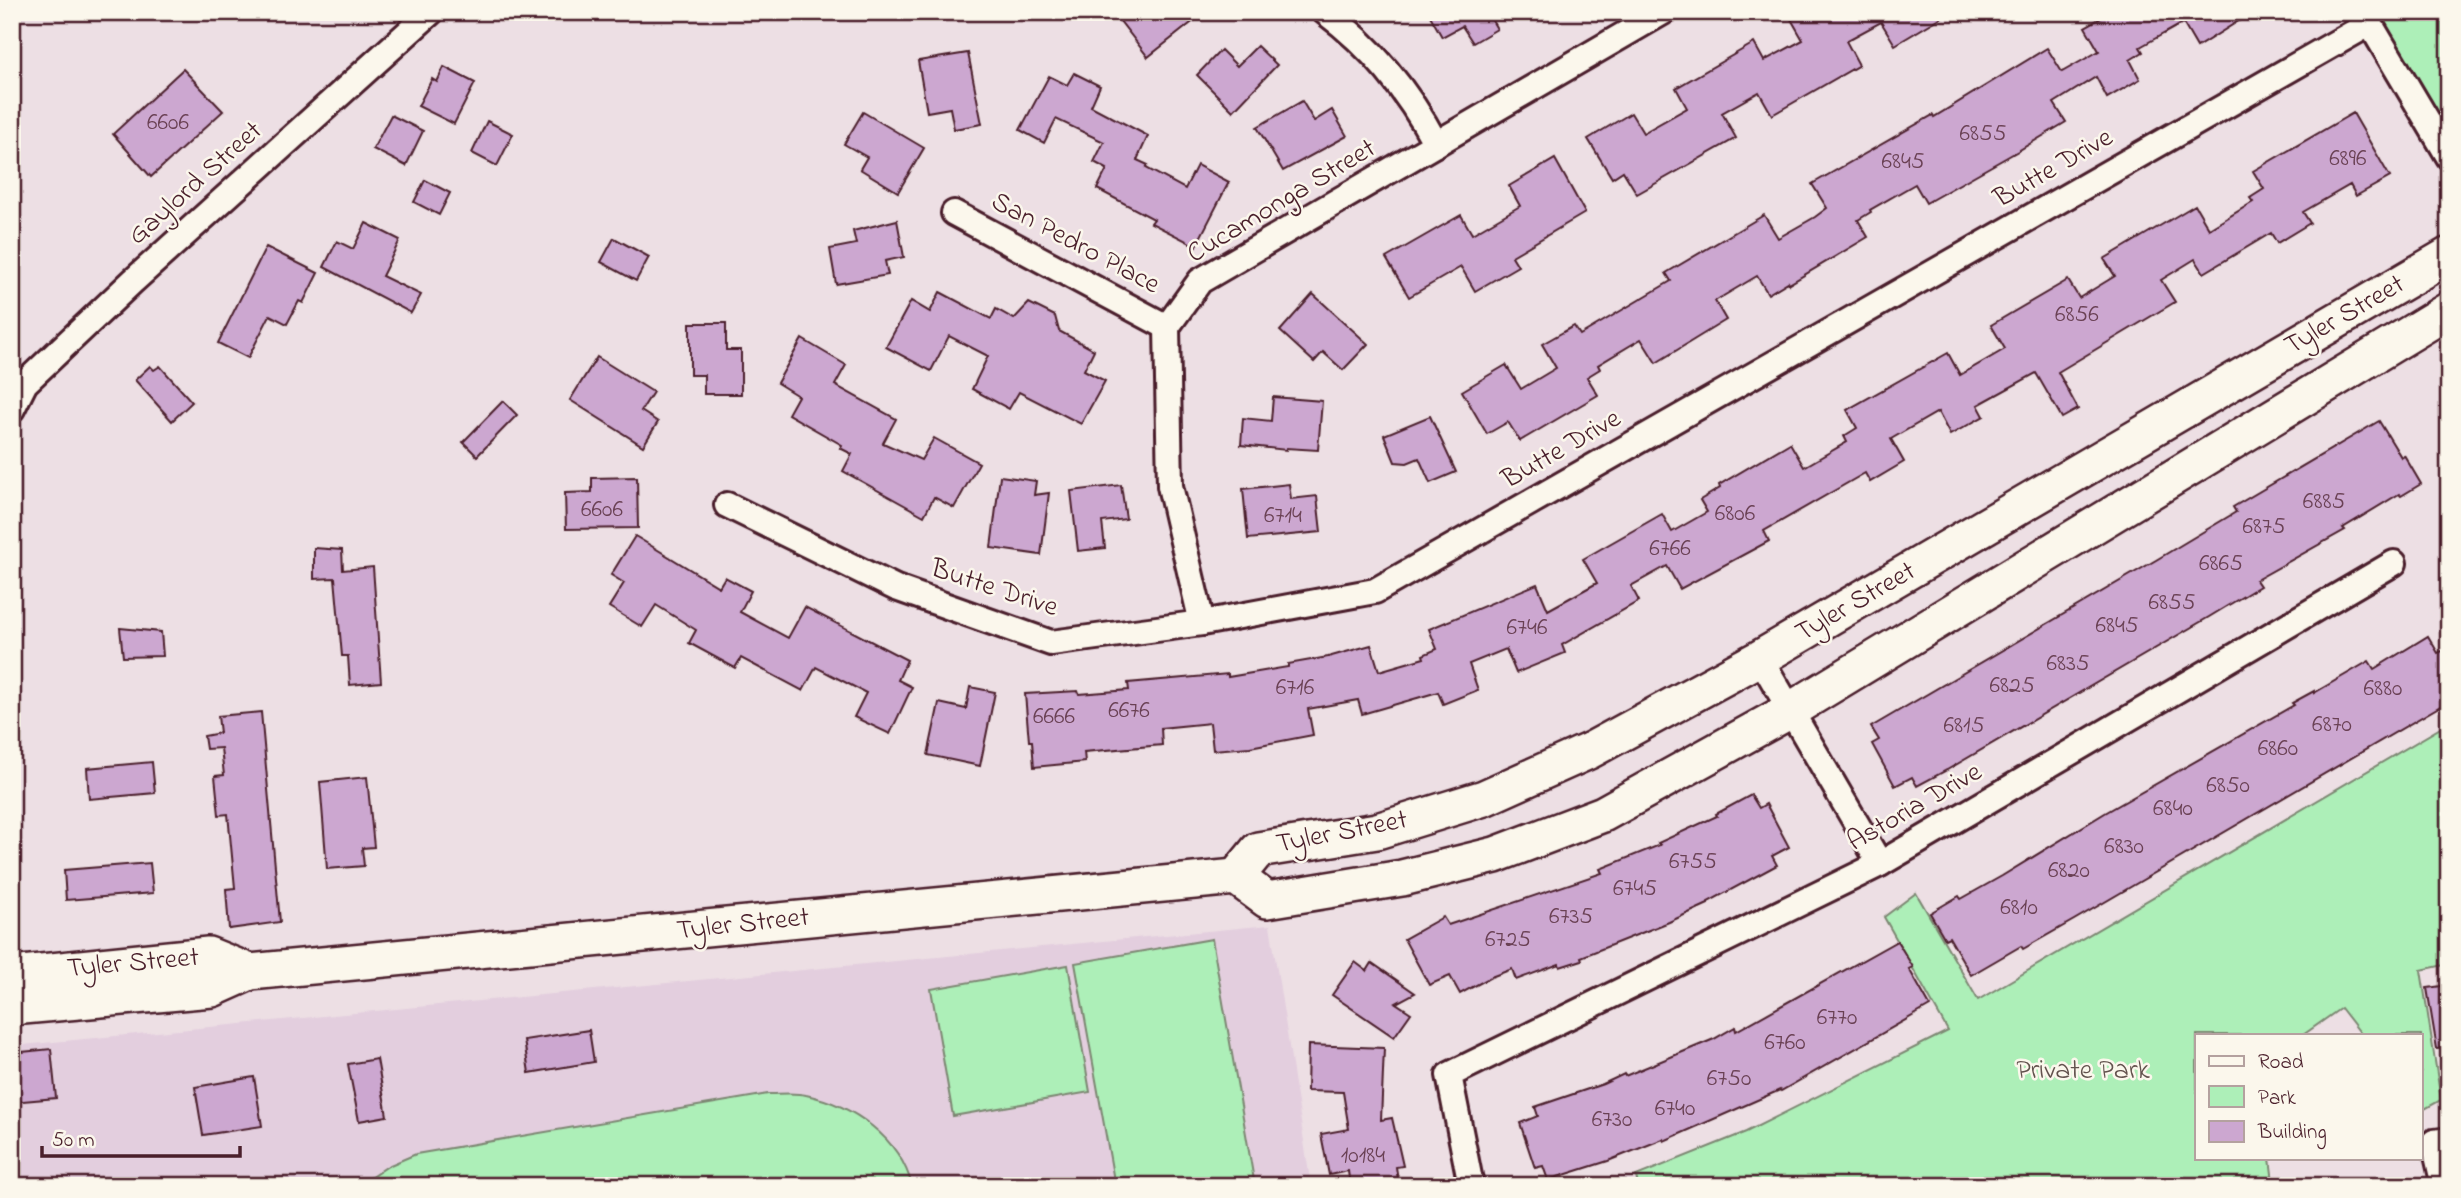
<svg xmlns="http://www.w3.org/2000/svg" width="2461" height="1198" viewBox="0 0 2461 1198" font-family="'Indie Flower',sans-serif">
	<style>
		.built { fill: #e3cede }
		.green { fill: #adefb8; stroke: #7c8772; stroke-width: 2 }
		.building { fill: #cca7d0; stroke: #4a1f2b; stroke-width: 2 }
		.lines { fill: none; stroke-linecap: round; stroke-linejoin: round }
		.street-casing { stroke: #4a1f2b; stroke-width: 30 }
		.secondary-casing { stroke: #4a1f2b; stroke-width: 40 }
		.street { stroke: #fbf7ec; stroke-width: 24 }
		.secondary { stroke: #fbf7ec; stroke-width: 35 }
		.labels { text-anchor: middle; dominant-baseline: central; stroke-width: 5; stroke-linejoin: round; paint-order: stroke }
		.number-label { font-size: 24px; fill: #6a4154 }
		.street-label { font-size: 28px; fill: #4a1f2b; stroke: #fbf7ec }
		.park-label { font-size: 28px; fill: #63534e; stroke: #fbf7ec }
	</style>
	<rect width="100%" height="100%" fill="#eddfe4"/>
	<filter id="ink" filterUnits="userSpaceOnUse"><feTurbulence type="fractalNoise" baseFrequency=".0143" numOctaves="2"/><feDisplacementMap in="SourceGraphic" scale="14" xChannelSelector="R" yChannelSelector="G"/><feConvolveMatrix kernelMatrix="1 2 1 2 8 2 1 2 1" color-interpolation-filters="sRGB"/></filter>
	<g filter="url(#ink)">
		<polygon class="built" points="1270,925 1311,1186 12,1186 12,1046"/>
		<g class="green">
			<polygon points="2378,12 2449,12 2449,122 2441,118"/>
			<polygon points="2449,723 2449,964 2421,970 2441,1100 2421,1111 2421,1035 2362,1035 2341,1008 2303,1035 2197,1035 2197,1158 2270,1158 2273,1182 2251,1186 1638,1186 1636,1176 1746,1132 1948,1031 1884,917 1916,893 1978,1000"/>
			<polygon points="1212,939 1255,1186 1115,1186 1075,963"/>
			<polygon points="1068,965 1090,1092 953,1116 931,989"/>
			<path d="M768,1094c12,0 27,-2 38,1 47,10 94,43 106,91h-554l30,-20 28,-12z"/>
		</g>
		<g class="building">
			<polygon points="1113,12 1205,12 1148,57"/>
			<polygon points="1428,12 1487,12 1497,29 1473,43 1462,26 1442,37"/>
			<polygon points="1803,12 1950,12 1895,45 1881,22 1846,41 1859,65 1772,115 1759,92 1722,113 1736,138 1637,194 1623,171 1612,178 1588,139 1631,113 1643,133 1687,108 1676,88 1754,43 1764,61 1803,40 1791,19"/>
			<polygon points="2112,12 2253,12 2197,47 2183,23 2140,47 2143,52 2130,60 2140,79 2107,98 2096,77 2054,103 2066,122 2018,151 1926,203 1915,184 1870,210 1871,212 1858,220 1868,237 1789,284 1788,282 1768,294 1757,276 1715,301 1726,320 1656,363 1641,339 1598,365 1600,369 1587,377 1598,395 1520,441 1508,422 1487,434 1462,391 1506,365 1521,389 1556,368 1542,344 1574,326 1580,335 1671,281 1666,273 1764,215 1778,238 1815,217 1827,208 1812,184 1933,115 1934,117 2047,48 2062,72 2099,51 2085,27"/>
			<polygon points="1257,46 1277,65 1233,111 1197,75 1221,50 1237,66"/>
			<polygon points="968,53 982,124 954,129 950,108 927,112 918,61"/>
			<polygon points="444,67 475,83 454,124 418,106 432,79 437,82"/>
			<polygon points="183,69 223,111 151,177 113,134"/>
			<polygon points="1074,73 1100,86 1091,106 1148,136 1137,160 1148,165 1146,168 1185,189 1197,165 1229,182 1196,246 1151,223 1154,219 1097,189 1107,169 1094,162 1104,142 1056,119 1044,143 1020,130 1049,76 1067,85"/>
			<polygon points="1302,101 1314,121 1332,110 1347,136 1283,171 1257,127"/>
			<polygon points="863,112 924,148 898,192 860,169 867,157 844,144"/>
			<polygon points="2353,113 2390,177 2356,196 2350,185 2303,212 2310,223 2277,243 2271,233 2204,273 2195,259 2161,280 2175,302 2058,372 2078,409 2062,418 2036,373 1978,405 1984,416 1950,435 1938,412 1891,439 1904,462 1870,482 1865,473 1764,531 1769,541 1680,589 1667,566 1631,586 1639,601 1562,645 1565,653 1516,673 1506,649 1469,664 1478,690 1443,704 1438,692 1362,714 1358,700 1308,709 1313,735 1250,747 1213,750 1210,723 1161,728 1162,745 1084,752 1085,762 1034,767 1032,741 1029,741 1025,694 1078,691 1079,694 1129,690 1128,683 1228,674 1228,677 1288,667 1288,664 1328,657 1371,645 1379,671 1424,658 1423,655 1437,649 1429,629 1537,584 1548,610 1597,583 1583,559 1662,514 1672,532 1707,512 1700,500 1720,488 1719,485 1790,443 1804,467 1847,442 1844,436 1857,428 1847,410 1948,353 1960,375 2005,349 1991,325 2068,280 2079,298 2115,276 2104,259 2195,205 2209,229 2253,202 2250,198 2264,189 2253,171"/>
			<polygon points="391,115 423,131 406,166 373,149"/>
			<polygon points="487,121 513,134 497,166 472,153"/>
			<polygon points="1555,159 1585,213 1512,256 1518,266 1475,291 1461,267 1409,297 1386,258 1461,215 1472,234 1520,206 1509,186"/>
			<polygon points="425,180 450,193 439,215 414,202"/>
			<polygon points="897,220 904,257 885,261 888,275 836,284 830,249 856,244 853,231"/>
			<polygon points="366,223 400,240 382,276 421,295 411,313 324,267 337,241 353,249"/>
			<polygon points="614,238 649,257 636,281 601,262"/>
			<polygon points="266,247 318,273 303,303 299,301 287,324 270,315 248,358 218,343"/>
			<polygon points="940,292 991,319 996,309 1014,319 1029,303 1055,316 1059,331 1094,350 1084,370 1105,381 1081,424 1019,392 1009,409 972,389 988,356 949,336 931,371 886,347 911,301 930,312"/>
			<polygon points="1313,294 1368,344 1343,370 1323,352 1314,362 1280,331"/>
			<polygon points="690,323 726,323 726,350 741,350 741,394 704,394 704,375 690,375"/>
			<polygon points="802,339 846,365 835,385 896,419 883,443 921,460 934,438 979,463 954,508 934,497 924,516 843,471 852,454 840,448 842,445 788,414 798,396 777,383"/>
			<polygon points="597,357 653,392 641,411 658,422 643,446 570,400"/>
			<polygon points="150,366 154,370 160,366 192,402 172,421 135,380"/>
			<polygon points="1273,397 1322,401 1318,450 1286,448 1286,450 1241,445 1243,418 1271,421"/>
			<polygon points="503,401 517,415 477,456 463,442"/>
			<polygon points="1430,416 1456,472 1430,483 1419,458 1407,463 1395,462 1384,435"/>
			<polygon points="2379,421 2401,457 2404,455 2421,484 2401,496 2399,494 2343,528 2345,530 2256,580 2260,586 2209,617 1947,770 1917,786 1912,777 1895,786 1872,744 1879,740 1871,727 2156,560 2236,512 2233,507"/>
			<polygon points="1000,476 1036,481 1034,495 1049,493 1041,555 991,548"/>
			<polygon points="637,477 638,528 566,529 565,493 592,492 592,478"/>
			<polygon points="1289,484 1291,499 1317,496 1321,532 1248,539 1243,489"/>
			<polygon points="1121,485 1126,519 1102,522 1105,548 1078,551 1071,491"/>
			<polygon points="635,536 719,587 725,577 751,591 740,612 788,638 805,607 907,660 898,680 912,687 890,734 854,717 866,693 816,667 803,691 741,658 735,668 689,643 696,630 656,605 642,627 609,607 624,583 611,575"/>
			<polygon points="314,548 342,550 343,570 373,567 381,682 350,685 348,656 342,656 335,578 314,579"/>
			<polygon points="120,628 161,632 163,656 123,657"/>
			<polygon points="2428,636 2438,653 2449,648 2449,701 2074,920 2023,949 2021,946 1971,975 1949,937 1945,939 1930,913 1959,896 1961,899 2002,876 2105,813 2294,705 2292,703 2314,691 2314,693 2369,661 2374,669"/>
			<polygon points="970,687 995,692 980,766 928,755 939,703 966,709"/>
			<polygon points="261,712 280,922 229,929 226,889 235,888 228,814 219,815 215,776 224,775 221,748 206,749 204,736 220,733 218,716"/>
			<polygon points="152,762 155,793 89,799 87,768"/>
			<polygon points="367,777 374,847 362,848 364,866 327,869 320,782"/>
			<polygon points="1751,795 1759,808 1766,804 1789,847 1772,856 1777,865 1708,902 1708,904 1669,922 1581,957 1582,960 1560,967 1559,964 1516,980 1512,969 1491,977 1460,994 1450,976 1429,985 1404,939 1443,917 1448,925 1602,873 1600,869 1660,845 1658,843 1717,816 1716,814"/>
			<polygon points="150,863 153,893 66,900 64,870"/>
			<polygon points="1897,941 1913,967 1909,969 1930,1006 1781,1091 1780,1090 1664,1141 1663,1139 1608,1161 1548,1180 1543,1166 1535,1168 1520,1123 1538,1116 1535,1107 1603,1084 1624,1074 1625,1076 1714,1039 1735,1027 1736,1031"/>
			<polygon points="1355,962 1367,971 1372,963 1415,993 1396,1003 1411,1013 1394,1037 1332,995"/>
			<polygon points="2449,985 2449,1048 2437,1049 2427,988"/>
			<polygon points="589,1030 594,1062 529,1073 524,1040"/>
			<polygon points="1308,1045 1384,1048 1381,1120 1392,1118 1403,1166 1396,1167 1399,1186 1350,1186 1348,1171 1329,1175 1321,1134 1349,1129 1343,1092 1307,1091"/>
			<polygon points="51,1049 56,1098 12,1102 12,1053"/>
			<polygon points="377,1059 387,1116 359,1121 348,1064"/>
			<polygon points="254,1077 262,1126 203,1135 195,1087"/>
		</g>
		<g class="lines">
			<g class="street-casing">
				<g id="street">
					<path d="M1325,12c47,35 84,81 111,132"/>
					<polyline points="2363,12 2449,157"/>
					<polyline points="954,213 1167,327"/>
					<polyline points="12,409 25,383 133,281 431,12"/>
					<polyline points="727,505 896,588 1051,643 1202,623 1375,591 2369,24"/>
					<polyline points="1202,623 1170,486 1167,327 1200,281 1663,12"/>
					<polyline points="1760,658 1880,864"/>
					<polyline points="1471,1186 1449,1075 1880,864 2394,563"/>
					<polyline points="2444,1186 2434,1142 2449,1140"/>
				</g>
			</g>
			<g class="secondary-casing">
				<g id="secondary">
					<polyline points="1236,877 1258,850 1377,831 1484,798 1591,750 1760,658 2449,255"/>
					<polyline points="12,975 208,955 250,972"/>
					<polyline points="12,1007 212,989 250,972 1236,877 1267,900 1402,878 1495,855 1603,814 1789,711 2449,310"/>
				</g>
			</g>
			<use href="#street" class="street"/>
			<use href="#secondary" class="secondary"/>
		</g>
	</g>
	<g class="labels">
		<g class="number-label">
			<text x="168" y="123">6606</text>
			<text x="1983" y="134">6855</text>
			<text x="2348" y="159">6896</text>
			<text x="1903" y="162">6845</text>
			<text x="2077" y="315">6856</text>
			<text x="2324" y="502">6885</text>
			<text x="602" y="510">6606</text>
			<text x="1735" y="514">6806</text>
			<text x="1283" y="516">6714</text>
			<text x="2264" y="527">6875</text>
			<text x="1670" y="549">6766</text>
			<text x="2221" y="564">6865</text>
			<text x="2172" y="603">6855</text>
			<text x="2117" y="626">6845</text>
			<text x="1527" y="628">6746</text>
			<text x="2068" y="664">6835</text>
			<text x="2012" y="686">6825</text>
			<text x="1295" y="688">6716</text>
			<text x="2383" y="689">6880</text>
			<text x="1129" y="711">6676</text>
			<text x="1054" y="717">6666</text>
			<text x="2332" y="725">6870</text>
			<text x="1964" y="726">6815</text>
			<text x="2278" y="749">6860</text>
			<text x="2228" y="786">6850</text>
			<text x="2173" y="809">6840</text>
			<text x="2124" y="847">6830</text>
			<text x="1693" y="862">6755</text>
			<text x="2069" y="871">6820</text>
			<text x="1635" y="889">6745</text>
			<text x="2019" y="908">6810</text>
			<text x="1571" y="917">6735</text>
			<text x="1508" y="940">6725</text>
			<text x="1837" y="1018">6770</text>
			<text x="1785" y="1043">6760</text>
			<text x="1729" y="1079">6750</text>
			<text x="1675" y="1109">6740</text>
			<text x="1612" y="1120">6730</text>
			<text x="1363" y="1156">10184</text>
		</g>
		<g class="street-label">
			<text transform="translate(2054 169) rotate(-30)">Butte Drive</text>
			<text transform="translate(196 184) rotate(-42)">Gaylord Street</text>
			<text transform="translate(1282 202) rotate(-31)">Cucamonga Street</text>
			<text transform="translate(1075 244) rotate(28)">San Pedro Place</text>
			<text transform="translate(2345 316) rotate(-30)">Tyler Street</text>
			<text transform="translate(1562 450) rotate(-30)">Butte Drive</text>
			<text transform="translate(994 589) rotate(18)">Butte Drive</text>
			<text transform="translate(1856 603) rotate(-30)">Tyler Street</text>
			<text transform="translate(1915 808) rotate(-30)">Astoria Drive</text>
			<text transform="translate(1342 833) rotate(-11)">Tyler Street</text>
			<text transform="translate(743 925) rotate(-6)">Tyler Street</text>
			<text transform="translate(133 964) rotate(-5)">Tyler Street</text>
		</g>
		<g class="park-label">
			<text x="2083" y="1071">Private Park</text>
		</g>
	</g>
	<rect width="2461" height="1198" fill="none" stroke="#fbf7ec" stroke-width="42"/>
	<rect x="21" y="21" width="2419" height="1156" fill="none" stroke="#4a1f2b" stroke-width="2.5" filter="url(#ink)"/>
	<rect x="2195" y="1034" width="228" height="126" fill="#fbf7ec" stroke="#b4a19f" stroke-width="2"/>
	<rect x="2209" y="1056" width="35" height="10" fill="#fbf7ec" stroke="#b4a19f" stroke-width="2"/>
	<text x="2258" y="1068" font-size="21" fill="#4a1f2b">Road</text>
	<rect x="2209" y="1086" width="35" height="21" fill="#adefb8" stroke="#b4a19f" stroke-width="2"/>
	<text x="2258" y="1104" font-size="21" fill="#4a1f2b">Park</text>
	<rect x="2209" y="1121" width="35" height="21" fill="#cca7d0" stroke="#b4a19f" stroke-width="2"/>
	<text x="2258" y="1138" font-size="21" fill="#4a1f2b">Building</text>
	<path d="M42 1146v10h198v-10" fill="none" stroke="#4a1f2b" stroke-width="3.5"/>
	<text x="52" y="1146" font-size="21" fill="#4a1f2b" stroke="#fbf7ec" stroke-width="5" paint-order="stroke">50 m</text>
</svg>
